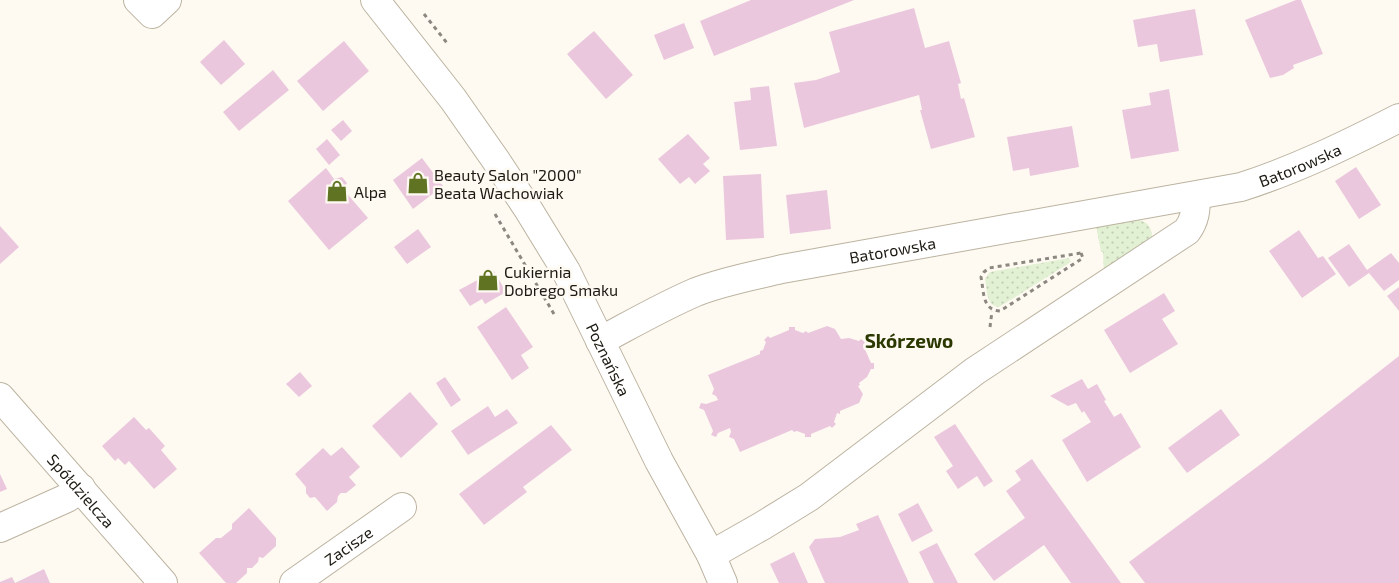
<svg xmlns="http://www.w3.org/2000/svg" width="1399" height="583" viewBox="0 0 1399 583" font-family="'Exo 2',sans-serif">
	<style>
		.green { fill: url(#green-dots) }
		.building { fill: #ebc7dd }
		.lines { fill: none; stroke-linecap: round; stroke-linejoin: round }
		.minor-casing { stroke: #bcb3a0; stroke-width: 30 }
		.path { stroke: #8c8881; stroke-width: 3; stroke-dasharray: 4 4; stroke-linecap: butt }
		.minor { stroke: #fff; stroke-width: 28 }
		.labels { text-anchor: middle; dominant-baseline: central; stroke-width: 5; stroke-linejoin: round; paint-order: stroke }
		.street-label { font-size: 16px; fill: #1d1a13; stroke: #fefaf2 }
		.poi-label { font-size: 16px; fill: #1d1a13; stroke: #fefaf2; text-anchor: start }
		.quarter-label { font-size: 19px; font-weight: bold; fill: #2b3800; stroke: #fefaf2 }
	</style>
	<defs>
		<pattern id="green-dots" width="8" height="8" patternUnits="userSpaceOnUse" patternTransform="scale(1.25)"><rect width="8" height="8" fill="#e2f0d3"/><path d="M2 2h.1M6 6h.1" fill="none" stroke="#c1cdb4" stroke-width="1.8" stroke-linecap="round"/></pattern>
	</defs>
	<rect width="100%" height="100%" fill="#fefaf2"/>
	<g class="green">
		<path d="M1135,219c12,2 17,7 17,19l-48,37 -1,-23h-2l-5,-26z"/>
		<path d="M1069,258l2,4 -72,45c-13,-1 -12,-17 -14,-28l5,-7z"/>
	</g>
	<g class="building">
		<polygon points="751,0 854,0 714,56 700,21"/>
		<polygon points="1296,0 1301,0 1323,54 1293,65 1294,68 1283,75 1270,78 1245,20"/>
		<polygon points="914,8 925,48 949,41 961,83 958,84 961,99 964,98 975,137 931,149 920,110 922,110 919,95 804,128 794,83 816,80 840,72 829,32"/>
		<polygon points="1195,9 1203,55 1160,62 1157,44 1138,47 1133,20"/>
		<polygon points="684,23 694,48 664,60 654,35"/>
		<polygon points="594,31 633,75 606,99 567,54"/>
		<polygon points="224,40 245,64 221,85 200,62"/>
		<polygon points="344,41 369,71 323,111 297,81"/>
		<polygon points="273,70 289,90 239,131 223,112"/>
		<polygon points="769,86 777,146 740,150 734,102 751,100 750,88"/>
		<polygon points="1169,89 1179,151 1131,159 1122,110 1151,105 1149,93"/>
		<polygon points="343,120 352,131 341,141 331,130"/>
		<polygon points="1072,126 1079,167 1030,176 1029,168 1013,171 1007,137"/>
		<polygon points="688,134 710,158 703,164 710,171 695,184 689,177 680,184 658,159"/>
		<polygon points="327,139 340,155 329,165 316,149"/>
		<polygon points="422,158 443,186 413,209 393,180"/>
		<polygon points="1356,167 1381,205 1359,219 1335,181"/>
		<polygon points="326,168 334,179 342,177 347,183 343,189 368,218 329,250 288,201"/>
		<polygon points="761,174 764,238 726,240 723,176"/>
		<polygon points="827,190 831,229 790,234 786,195"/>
		<polygon points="0,226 19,247 0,264"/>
		<polygon points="418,229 431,247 407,264 394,247"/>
		<polygon points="1299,230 1318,258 1323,256 1336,274 1302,298 1269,251"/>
		<polygon points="1349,244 1367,270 1391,253 1399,263 1399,280 1384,291 1369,273 1349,287 1328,258"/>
		<polygon points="494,271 506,292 485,304 482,299 470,306 459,290"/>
		<polygon points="1399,287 1399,311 1387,296"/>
		<polygon points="1164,293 1175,311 1162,319 1178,344 1130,373 1104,330"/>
		<polygon points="506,307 533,347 521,355 529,368 512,380 477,327"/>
		<polygon points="827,326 835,329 841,339 849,338 859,341 861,339 865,342 863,345 871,363 874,363 874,369 871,369 867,377 859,383 860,385 858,386 863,394 859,403 840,411 840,414 837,413 834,422 836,424 832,428 830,426 811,434 811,437 805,437 805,434 797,431 794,432 792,430 740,452 734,439 729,437 731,432 730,428 718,433 716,437 711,435 713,431 704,410 699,408 701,403 706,404 718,400 716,396 712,394 714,389 708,375 760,354 760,351 763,350 766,342 764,340 768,336 770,338 789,330 789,327 795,327 795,330 803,333 806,331 808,333"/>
		<polygon points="1399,356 1399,583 1145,583 1129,562 1265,461"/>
		<polygon points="300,372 312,386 299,397 286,384"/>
		<polygon points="445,377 461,400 451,407 436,383"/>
		<polygon points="1082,379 1088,389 1097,384 1106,400 1104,401 1114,417 1121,413 1141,447 1087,482 1062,440 1091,422 1084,411 1082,413 1076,403 1068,406 1050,396"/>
		<polygon points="410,392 438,424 401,458 372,426"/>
		<polygon points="488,406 495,417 507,409 518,423 468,455 451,431"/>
		<polygon points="1221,409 1240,435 1187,473 1168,448"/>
		<polygon points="134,417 146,430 149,428 165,446 161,450 177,469 154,489 129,461 125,465 118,458 115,461 102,446"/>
		<polygon points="955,424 993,481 984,487 977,476 958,489 946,471 953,466 934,437"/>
		<polygon points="551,425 572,450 523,487 527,492 484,525 459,494"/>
		<polygon points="342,447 360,467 349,477 356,485 346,493 341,493 338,496 337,502 327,511 315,497 310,498 306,493 306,487 295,474 323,448 331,456"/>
		<polygon points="1032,459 1038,468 1121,583 1071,583 1044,545 994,581 974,554 1025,518 1006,491 1021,480 1015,471"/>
		<polygon points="0,474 7,489 0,492"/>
		<polygon points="918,503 933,531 912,542 898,514"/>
		<polygon points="249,508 276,538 276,546 263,558 259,557 258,562 252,568 247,568 247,573 236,583 226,583 199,553 216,538 221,538 232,529 232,524"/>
		<polygon points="878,515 909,583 825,583 809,547 815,539 840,537 859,530 856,524"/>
		<polygon points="937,543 958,583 934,583 919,552"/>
		<polygon points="794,552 808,583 779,583 770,564"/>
		<polygon points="44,569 50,583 15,583"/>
		<polygon points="12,577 15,583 0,583 0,582"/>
	</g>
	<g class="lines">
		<g class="minor-casing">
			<g id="minor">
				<polyline points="138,0 152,14 167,0"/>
				<path id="s1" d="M375,0l78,99 42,60 33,50 38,62 93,190 52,94 12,28"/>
				<path id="s2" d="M600,341c32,-17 63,-35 96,-49 28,-11 57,-16 86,-23l459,-82c56,-18 105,-42 158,-69"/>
				<path id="s3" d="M0,397l163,186"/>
				<polyline points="0,528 67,498 81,488"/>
				<path d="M711,555l51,-29 47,-29 166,-126 212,-140c8,-11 9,-21 9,-35"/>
				<path id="s4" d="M294,583l108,-76"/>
			</g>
		</g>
		<g class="path">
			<polyline points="424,14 447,43"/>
			<polyline points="495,214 554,314"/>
			<path d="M1081,253l2,5 -83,53c-18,-1 -16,-19 -19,-34l3,-5 5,-4z"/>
			<polyline points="990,327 992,311"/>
		</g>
		<use href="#minor" class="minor"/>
	</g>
	<defs>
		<g id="shop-bare" transform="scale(1.725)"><path d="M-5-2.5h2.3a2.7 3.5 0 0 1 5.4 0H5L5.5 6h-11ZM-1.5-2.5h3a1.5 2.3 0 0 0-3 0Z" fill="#5f7323" stroke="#fefaf2" stroke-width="2.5" paint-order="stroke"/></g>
	</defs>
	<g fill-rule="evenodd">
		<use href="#shop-bare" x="418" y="183"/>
		<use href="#shop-bare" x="337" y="191"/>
		<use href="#shop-bare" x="488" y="280"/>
	</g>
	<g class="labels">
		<g class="street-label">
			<text stroke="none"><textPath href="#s2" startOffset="726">Batorowska</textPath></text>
			<text stroke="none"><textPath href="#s2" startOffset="309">Batorowska</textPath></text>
			<text stroke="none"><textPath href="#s1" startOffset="430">Poznańska</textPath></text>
			<text stroke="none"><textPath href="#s3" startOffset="124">Spółdzielcza</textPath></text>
			<text stroke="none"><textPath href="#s4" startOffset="66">Zacisze</textPath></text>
		</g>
		<g class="poi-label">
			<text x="434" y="174">Beauty Salon "2000"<tspan x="434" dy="18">Beata Wachowiak</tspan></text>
			<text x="354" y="191">Alpa</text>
			<text x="504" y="271">Cukiernia<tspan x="504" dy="18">Dobrego Smaku</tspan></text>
		</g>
		<g class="quarter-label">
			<text x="909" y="340">Skórzewo</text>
		</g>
	</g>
</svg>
